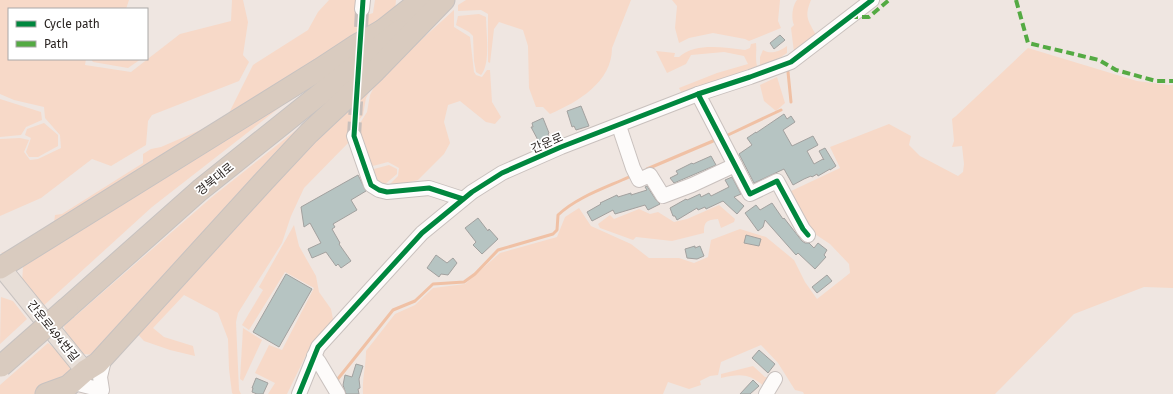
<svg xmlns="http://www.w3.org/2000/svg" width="1173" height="394" viewBox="0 0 1173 394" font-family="'Fira Sans','Noto Sans KR',sans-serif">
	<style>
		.green { fill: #f7d9c8 }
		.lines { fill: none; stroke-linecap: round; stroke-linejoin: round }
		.stream { stroke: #f0c1a5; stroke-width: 3 }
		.building { fill: #b6c4c2; stroke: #a2a19f }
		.minor-tunnel { stroke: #c8bfbb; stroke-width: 14; stroke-dasharray: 14 7; stroke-linecap: butt }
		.minor-casing { stroke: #c9c1be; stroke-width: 16 }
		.major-casing { stroke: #c7c2c0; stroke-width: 20 }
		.highway-casing { stroke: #c7c2c0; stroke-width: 23 }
		.minor { stroke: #fdfbfa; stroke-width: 14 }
		.major { stroke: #e7ded7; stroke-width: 18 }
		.highway { stroke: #d9cbbf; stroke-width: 21 }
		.highway-bridge-casing { stroke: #c7c2c0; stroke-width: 23; stroke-linecap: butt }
		.highway-bridge { stroke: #d9cbbf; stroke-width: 21 }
		.quiet { stroke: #54aa43; stroke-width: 4; stroke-dasharray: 8 4; stroke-linecap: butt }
		.cycleway-casing { stroke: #fff; stroke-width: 8 }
		.cycleway { stroke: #00873e; stroke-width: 5 }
		.labels { text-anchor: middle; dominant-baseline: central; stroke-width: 3.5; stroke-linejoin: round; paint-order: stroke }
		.street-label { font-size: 12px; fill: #2b2522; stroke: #fff }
	</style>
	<rect width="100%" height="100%" fill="#efe6e1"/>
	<g class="green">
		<polygon points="0,0 129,0 126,9 9,9 9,59 86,59 85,65 131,72 180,34 231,21 232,0 243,0 248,22 243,55 249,62 239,81 152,115 148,121 146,145 111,166 92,159 41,198 0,216 0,139 20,138 29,140 24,152 30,160 38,159 61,148 60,135 45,118 44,107 14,100 0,94"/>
		<polygon points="329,0 358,0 356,12 361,17 373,13 375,0 396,0 395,11 226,119 253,65 308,30 318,12"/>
		<path d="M466,0h165l-19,48c0,34 -34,54 -62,66l-7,-7h-7l-7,-19 -1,-42 -5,-16 -24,-8 -5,7 -4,34 -2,-1v-48l-7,-4 -23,1v-6z"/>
		<polygon points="672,0 780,0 778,21 781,28 749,41 745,39 713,33 689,38 679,43 675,28 677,6"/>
		<path d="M797,0h14c-7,17 -3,20 5,35l-22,17 -3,-24 3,-3c-3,-6 -2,-19 3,-25z"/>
		<polygon points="454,10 454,27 470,37 474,72 476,75 482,77 487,70 490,70 492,102 501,117 495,124 486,122 460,101 448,105 444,122 450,143 444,154 418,180 387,187 398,176 399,168 388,162 369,167 366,163 357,128 367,112 370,95 378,79"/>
		<path d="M479,14l7,3c0,15 5,47 -5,58l-5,-3 -2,-11 -1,-25 -4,-4 -13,-7 2,-9z"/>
		<path d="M756,43c1,8 -1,15 1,23l-75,28 -3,-6 38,-15 31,-9 -4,-8 -20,-4 -33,3 -5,9 -19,9 -11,-22 19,2 -1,4h5c18,-15 45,-9 66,-7l5,-2 1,-4z"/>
		<path d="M787,46v7l-6,4 -21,9v-9l3,-7c8,5 17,1 24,-4z"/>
		<path d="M1028,48l109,33 32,4h4v203l-29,-1 -70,27 -79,80h-191l-1,-2 -8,-2 -17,-27 -17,-18 -40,17 -3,13 -8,1 -10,5 1,4 -12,4 -21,-7 -5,12h-300c-1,-15 3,-28 3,-43l29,-37 20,-9 18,-17 32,-4 35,-31 57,-16 8,-20 14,-9 12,18 40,18 18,14h30l15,5 14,-6 3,-17 29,-11 26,8 28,23 11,22 12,17 33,-26 -1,-9 -19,-20 -18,-12 -23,-40 51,-24 -10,-21 59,-23 22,12 -2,9 11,11 38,20 5,-4 1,-8 -2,-18 -10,1 2,-6 -2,-22 4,-3z"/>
		<polygon points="91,59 141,59 128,68 93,62"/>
		<polygon points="777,77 785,103 776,111 764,101 760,85"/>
		<polygon points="374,83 366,98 363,115 356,124 348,131 350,141 304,188 291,216 282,243 238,313 236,322 239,390 241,394 233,394 232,393 229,369 228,339 218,313 184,295 153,328 164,337 193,346 195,356 170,350 144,341 135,331 332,122"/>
		<polygon points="302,90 152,207 41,308 22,282 23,267 32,257"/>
		<polygon points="0,99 41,112 42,120 26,127 21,135 0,137"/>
		<polygon points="315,115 96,355 83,354 65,331 64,326 212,197"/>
		<polygon points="44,123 58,135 58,146 38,157 29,157 26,152 31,138 25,135 27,129"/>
		<polygon points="212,125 9,255 1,253 26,243 54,223 55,215 62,214 143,163 143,154 151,149 161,147"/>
		<polygon points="389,165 397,169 397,174 383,186 377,187 370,170"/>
		<path d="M719,205l16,14 -1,3 -13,6 -3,-9c-12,1 -14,3 -14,14l-32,8 -36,-4 -3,3 -33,-12 -2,-4 12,-9 4,4 25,-10 11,5 8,-2 16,10 13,-3z"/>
		<polygon points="294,225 299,246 316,276 319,292 331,309 333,319 310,347 287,394 268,394 275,383 255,373 269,345 282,350 314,288 285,272 249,330 242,325 263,290 259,287"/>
		<polygon points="1,297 13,301 27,319 0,344"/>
		<polygon points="243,328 262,340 243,381 240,379"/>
		<path d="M48,343c10,8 22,17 24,30l-7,8 -30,13h-35v-9z"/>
		<path d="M753,366l12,11h8l-9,9c-16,-13 -24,-12 -43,-8v-4z"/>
	</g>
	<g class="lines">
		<g class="stream">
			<polyline points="788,72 791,102"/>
			<polyline points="728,135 781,110"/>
			<polyline points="647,169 713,141"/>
			<path d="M337,380l56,-70 22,-9 18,-17 31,-2 11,-8 23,-24 55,-16 4,-4 1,-15c19,-18 47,-27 71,-38"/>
		</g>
	</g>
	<g class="building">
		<polygon points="780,35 785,40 774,49 770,43"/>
		<polygon points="581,106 589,126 576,130 574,126 572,127 567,111"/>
		<polygon points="784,114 787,119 791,116 795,122 783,130 792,146 813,136 818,145 807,151 814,164 823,159 824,160 819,151 825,148 836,166 830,170 830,169 818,176 817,174 812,177 811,176 804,179 793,185 784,169 754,183 739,154 752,145 747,138 756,132 756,133"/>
		<polygon points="543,118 549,133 548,134 550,140 539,142 531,127 533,127 532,123"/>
		<polygon points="711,156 716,165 674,183 670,178 678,174 676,171 692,163 693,164"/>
		<polygon points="358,175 366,191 351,200 357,210 333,224 335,227 332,229 340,243 339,244 351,261 341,268 338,264 336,266 326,252 312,258 308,249 321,243 310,223 304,227 301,207"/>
		<polygon points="732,177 741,194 734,197 744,206 737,214 723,201 706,209 705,207 698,210 697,208 677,220 675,216 673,216 670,208 686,199 687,200 700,194 701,197 709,193 711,196 729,187 725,180"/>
		<polygon points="647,186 656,200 660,204 648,210 645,205 615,214 613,210 592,221 587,212 601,204 600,203 617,195 618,197 631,193 631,195 647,190 645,187"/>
		<polygon points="772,203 783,219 784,218 802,241 805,243 809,243 814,248 818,243 827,250 824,255 826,257 815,269 798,253 796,255 765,220 763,227 758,231 745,213 756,205 760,210"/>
		<polygon points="478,218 488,231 489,229 498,239 482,254 473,245 476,242 465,228"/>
		<polygon points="746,235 761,239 759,246 744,243"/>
		<polygon points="695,246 695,248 700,246 704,256 697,259 687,258 685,249"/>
		<polygon points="436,255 447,263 453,258 457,263 448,275 441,274 439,277 427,268"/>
		<polygon points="286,274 312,289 279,347 253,332"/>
		<polygon points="827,275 832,281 817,293 812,287"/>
		<polygon points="759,350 775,364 768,373 752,358"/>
		<polygon points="356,364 363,366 359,379 360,388 358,389 359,394 346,394 343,385 345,375 352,377"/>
		<polygon points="256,378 268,383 263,394 257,394 252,392 253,388 252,388"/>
		<polygon points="753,380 759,386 750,394 740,394"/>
	</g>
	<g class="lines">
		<g class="minor-tunnel">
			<polyline points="360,48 362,9"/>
			<polyline points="354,136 357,85"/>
		</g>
		<g class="minor-casing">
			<g id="minor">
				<polyline points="362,9 363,0"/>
				<polyline points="698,94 750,194 777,181 803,229 808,235"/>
				<polyline points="619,126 633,168 639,180 650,175 663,196 692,185 735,165"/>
				<polyline points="354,136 371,185 379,190 387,192 429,188 463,199"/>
				<polyline points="314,356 319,362 338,394"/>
				<polyline points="68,386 78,384 102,390 100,377 105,356"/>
				<polyline points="299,394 318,347 422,233 472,192 502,173 561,147 698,94 750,77 791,62 872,0"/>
				<polyline points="766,394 775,379"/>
			</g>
		</g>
		<g class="major-casing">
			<polyline id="major" points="0,266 85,371"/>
		</g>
		<g class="highway-casing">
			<g id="highway">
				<polyline points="378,34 421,0"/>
				<polyline points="0,268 320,69 355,46 385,29"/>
				<polyline points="67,308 200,190 399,31"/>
				<polyline points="46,394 68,386 85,371 98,363 264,181 309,133 375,71 444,0"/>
			</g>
		</g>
		<use href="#minor" class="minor"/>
		<use href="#major" class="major"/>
		<use href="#highway" class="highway"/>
		<g class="highway-bridge-casing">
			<polyline id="highway-bridge" points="1,366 67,308"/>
		</g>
		<use href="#highway-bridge" class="highway-bridge"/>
		<g class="quiet">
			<polyline points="1016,0 1028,43 1099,60 1116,70 1156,81 1173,81"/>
			<polyline points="850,17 869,17 889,0"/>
		</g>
		<g class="cycleway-casing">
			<g id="cycleway">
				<polyline points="363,0 354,136 371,185 379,190 387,192 429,188 463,199"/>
				<polyline points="698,94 750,194 777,181 803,229 808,235"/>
				<polyline points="299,394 318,347 422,233 472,192 502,173 561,147 698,94 750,77 791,62 872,0"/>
			</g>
		</g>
		<use href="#cycleway" class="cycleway"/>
	</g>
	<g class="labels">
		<g class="street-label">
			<text transform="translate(547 143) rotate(-23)">간운로</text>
			<text transform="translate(215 179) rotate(-39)">경북대로</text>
			<text transform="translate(53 331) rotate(51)">간운로494번길</text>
		</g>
	</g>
	<rect x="8" y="8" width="140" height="52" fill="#ffffff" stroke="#aaa8a7"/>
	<rect x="16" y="21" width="20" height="6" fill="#00873e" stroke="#aaa8a7"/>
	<text x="44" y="28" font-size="12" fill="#2b2522">Cycle path</text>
	<rect x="16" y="41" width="20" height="6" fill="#54aa43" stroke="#aaa8a7"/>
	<text x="44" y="48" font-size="12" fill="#2b2522">Path</text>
</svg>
